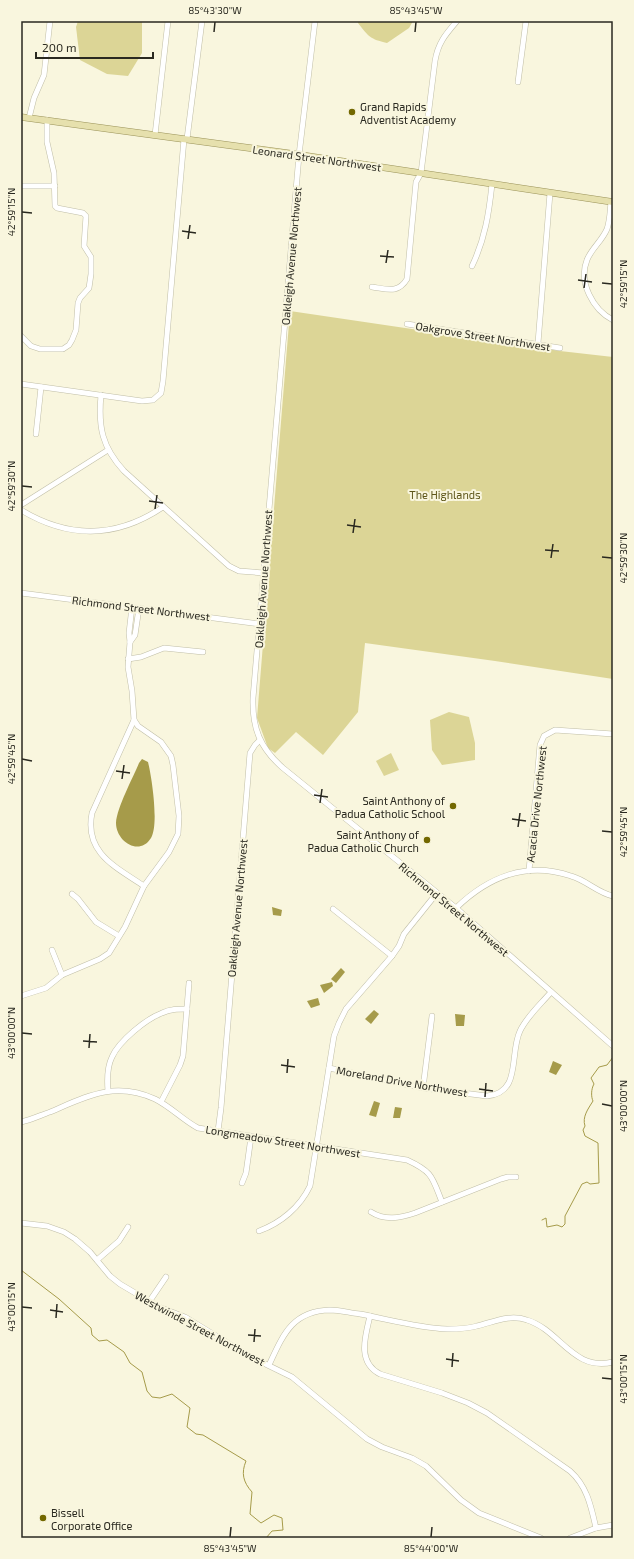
<svg xmlns="http://www.w3.org/2000/svg" width="634" height="1559" viewBox="0 0 634 1559" font-family="'Exo 2',sans-serif">
	<style>
		.green { fill: #dcd596 }
		.water { fill: #a69b4a }
		.lines { fill: none; stroke-linecap: round; stroke-linejoin: round }
		.stream { stroke: #a69b4a; stroke-width: 1 }
		.minor-casing { stroke: #c0bea7; stroke-width: 6 }
		.major-casing { stroke: #9a9259; stroke-width: 7 }
		.minor { stroke: #fff; stroke-width: 5 }
		.major { stroke: #e6e0ad; stroke-width: 6 }
		.ticks { fill: none; stroke: #2a2920; stroke-width: 1.5 }
		.poi-dot { fill: #736800; stroke: #f9f6de; stroke-width: 1.5 }
		.labels { text-anchor: middle; dominant-baseline: central; stroke-width: 4; stroke-linejoin: round; paint-order: stroke }
		.poi-label { font-size: 11px; fill: #2a2920; stroke: #f9f6de; text-anchor: start }
		.street-label { font-size: 11px; fill: #2a2920; stroke: #f9f6de }
		.park-label { font-size: 11px; fill: #5e5619; stroke: #f9f6de }
		.neatline { fill: none; stroke: #2a2920; stroke-width: 1.5 }
		.ticks-label { font-size: 10px; text-anchor: middle; fill: #2a2920 }
	</style>
	<rect width="100%" height="100%" fill="#f9f6de"/>
	<g class="green">
		<polygon points="78,21 142,21 142,53 128,76 107,74 80,60 76,27"/>
		<path d="M358,21h55l-4,7 -22,15c-17,-4 -18,-6 -29,-20z"/>
		<polygon points="290,311 560,351 613,357 613,679 495,661 365,643 358,712 323,755 296,732 275,753 268,748 257,718"/>
		<polygon points="449,712 469,717 475,743 475,760 442,765 432,750 430,720"/>
		<polygon points="391,753 399,770 384,776 376,761"/>
	</g>
	<g class="water">
		<path d="M142,759l6,3c4,16 11,63 3,76 -12,19 -35,3 -35,-15 1,-16 17,-45 23,-60z"/>
		<polygon points="272,907 282,910 281,916 273,915"/>
		<polygon points="341,968 345,972 336,983 331,979"/>
		<polygon points="332,982 333,986 324,993 320,985"/>
		<polygon points="318,998 320,1005 311,1008 307,1001"/>
		<polygon points="374,1010 379,1014 371,1024 365,1019"/>
		<polygon points="455,1014 465,1015 464,1026 456,1026"/>
		<polygon points="553,1061 562,1065 556,1075 549,1072"/>
		<polygon points="374,1101 380,1103 376,1117 369,1115"/>
		<polygon points="395,1107 402,1108 400,1118 393,1118"/>
	</g>
	<g class="lines">
		<g class="stream">
			<path d="M542,1220l4,-2 1,9 10,-2 5,2 3,-3v-8l17,-32 5,-2 3,2 9,-1 -1,-40 -13,-7 -2,-6 2,-4c-3,-9 3,-17 8,-25 -2,-4 -2,-12 1,-17l-3,-6 8,-11 8,-2 6,-8"/>
			<path d="M21,1270l38,29 32,29 1,7 7,6 8,-1 17,12 6,11 12,9 5,19 5,6 8,1 12,-4 18,14 -3,19 9,7 7,1 43,26c-5,12 -3,21 6,31l-2,22 11,9 13,-8 8,3 1,12 -11,1 -6,7"/>
		</g>
		<g class="minor-casing">
			<g id="minor">
				<path d="M315,21l-16,134 -46,543c-1,30 7,50 30,70l173,140 157,138"/>
				<polyline points="518,82 526,21"/>
				<polyline points="29,118 34,98 44,75 50,21"/>
				<polyline points="155,135 168,21"/>
				<polyline points="187,139 202,21"/>
				<polyline points="21,186 55,186"/>
				<path d="M611,202c-1,9 -1,19 -4,27 -5,12 -16,20 -20,31 -9,22 6,50 26,60"/>
				<path d="M472,266c13,-27 17,-53 20,-82"/>
				<path d="M372,287c15,2 26,7 35,-8l9,-97 5,-9 14,-112c3,-18 10,-26 22,-40"/>
				<polyline points="407,324 560,348"/>
				<polyline points="21,336 31,346 40,349 63,349 69,345 72,340 76,330 78,303 80,298 89,288 91,274 91,257 84,246 86,216 83,213 57,208 55,206 54,173 47,142 47,120"/>
				<polyline points="538,343 550,193"/>
				<polyline points="21,384 142,401 153,400 161,393 163,381 184,139"/>
				<path d="M101,395c-3,32 1,52 23,76l105,95 10,5 25,2"/>
				<polyline points="36,434 41,387"/>
				<polyline points="21,505 108,450"/>
				<path d="M21,510c48,29 96,28 142,-3"/>
				<polyline points="21,593 260,624"/>
				<polyline points="130,642 135,635 139,608"/>
				<polyline points="128,659 141,657 164,648 203,652"/>
				<path d="M134,720l-42,93c-8,40 24,54 52,73"/>
				<polyline points="529,871 540,745 544,736 555,730 613,734"/>
				<polyline points="72,894 78,899 96,922 119,936"/>
				<path d="M456,908c32,-31 71,-47 115,-32 15,4 27,17 42,20"/>
				<polyline points="333,909 392,956"/>
				<polyline points="52,950 62,975"/>
				<polyline points="21,996 46,988 62,975 100,959 109,953 125,927 144,886 169,852 178,834 179,816 173,765 171,756 161,742 138,726 134,720 132,691 128,667 130,642 129,633 132,607"/>
				<path d="M329,1068l94,20 64,8c35,-3 22,-42 33,-65 7,-15 21,-27 31,-39"/>
				<polyline points="423,1088 432,1016"/>
				<path d="M108,1091c-1,-12 -1,-24 4,-34 7,-16 34,-38 50,-44 8,-4 16,-4 25,-4"/>
				<polyline points="161,1102 180,1065 183,1056 189,983"/>
				<path d="M21,1122c10,-2 20,-7 29,-10 38,-16 64,-31 105,-13 16,8 28,21 43,29l209,32c26,12 25,17 35,42"/>
				<polyline points="218,1131 221,1108 250,753 255,745 260,740"/>
				<polyline points="242,1183 246,1173 251,1137"/>
				<path d="M371,1212c14,9 29,6 44,1l86,-34 7,-2h8"/>
				<polyline points="21,1223 47,1226 64,1232 75,1239 90,1252 110,1276 120,1284 159,1307 185,1317 249,1356 292,1377 367,1439 382,1447 412,1458 426,1466 461,1500 479,1513 541,1538"/>
				<path d="M259,1231c22,-8 41,-24 51,-45l24,-150 5,-13 7,-14 46,-53 7,-10 5,-12 33,-41"/>
				<polyline points="97,1260 119,1241 128,1227"/>
				<polyline points="149,1302 166,1277"/>
				<path d="M370,1316c-5,21 -13,46 10,58l62,19 26,10 19,10 83,58c17,15 21,35 26,57"/>
				<path d="M269,1365c14,-30 23,-54 61,-55 10,0 20,3 30,4 27,5 59,14 87,15 10,0 20,0 30,-3 17,-4 32,-12 50,-6 33,10 46,52 86,42"/>
				<polyline points="570,1538 596,1528 613,1525"/>
			</g>
		</g>
		<g class="major-casing">
			<polyline id="major" points="21,117 294,154 613,202"/>
		</g>
		<use href="#minor" class="minor"/>
		<use href="#major" class="major"/>
	</g>
	<path class="ticks" d="M214,32l1,-10M415,32l1,-10M22,212l10,1M182,231l14,2M188,239l2,-14M380,256l14,1M386,263l2,-13M578,280l14,2M602,283l10,1M584,288l2,-14M22,486l10,1M149,501l14,2M155,509l2,-14M347,525l14,2M353,533l2,-14M545,550l14,1M602,557l10,1M551,558l2,-14M22,759l10,2M116,771l14,2M122,779l2,-14M314,795l14,2M320,803l2,-14M512,819l14,2M518,827l2,-14M602,831l10,1M22,1033l10,1M83,1041l14,1M89,1048l1,-14M281,1065l14,2M287,1073l1,-14M479,1089l14,2M485,1097l1,-14M602,1104l10,2M22,1307l10,1M50,1310l13,2M56,1318l1,-14M248,1335l13,1M254,1342l1,-13M446,1359l13,2M452,1367l1,-14M602,1378l10,1M230,1537l1,-10M431,1537l1,-10"/>
	<g class="poi-dot">
		<circle cx="352" cy="112" r="4"/>
		<circle cx="453" cy="806" r="4"/>
		<circle cx="427" cy="840" r="4"/>
		<circle cx="43" cy="1518" r="4"/>
	</g>
	<g class="labels">
		<g class="poi-label">
			<text x="360" y="106">Grand Rapids<tspan x="360" dy="13">Adventist Academy</tspan></text>
			<text x="445" y="800" text-anchor="end">Saint Anthony of<tspan x="445" dy="13">Padua Catholic School</tspan></text>
			<text x="419" y="834" text-anchor="end">Saint Anthony of<tspan x="419" dy="13">Padua Catholic Church</tspan></text>
			<text x="51" y="1512">Bissell<tspan x="51" dy="13">Corporate Office</tspan></text>
		</g>
		<g class="street-label">
			<text transform="translate(317 158) rotate(8)">Leonard Street Northwest</text>
			<text transform="translate(291 256) rotate(-85)">Oakleigh Avenue Northwest</text>
			<text transform="translate(483 336) rotate(9)">Oakgrove Street Northwest</text>
			<text transform="translate(263 579) rotate(-86)">Oakleigh Avenue Northwest</text>
			<text transform="translate(141 608) rotate(7)">Richmond Street Northwest</text>
			<text transform="translate(536 804) rotate(-84)">Acacia Drive Northwest</text>
			<text transform="translate(237 908) rotate(-85)">Oakleigh Avenue Northwest</text>
			<text transform="translate(454 909) rotate(40)">Richmond Street Northwest</text>
			<text transform="translate(402 1081) rotate(10)">Moreland Drive Northwest</text>
			<text transform="translate(283 1141) rotate(9)">Longmeadow Street Northwest</text>
			<text transform="translate(200 1328) rotate(28)">Westwinde Street Northwest</text>
		</g>
		<g class="park-label">
			<text x="445" y="494">The Highlands</text>
		</g>
	</g>
	<rect width="634" height="1559" fill="none" stroke="#f9f6de" stroke-width="44"/>
	<path d="M36 52v6h117v-6" fill="none" stroke="#2a2920" stroke-width="2"/>
	<text x="42" y="52" font-size="12" fill="#2a2920" stroke="#f9f6de" stroke-width="3" paint-order="stroke">200 m</text>
	<rect x="22" y="22" width="590" height="1515" class="neatline"/>
	<g class="ticks-label">
		<text x="215" y="14">85°43'30"W</text>
		<text x="416" y="14">85°43'45"W</text>
		<text transform="translate(11 212) rotate(-90)" y="4">42°59'15"N</text>
		<text transform="translate(623 284) rotate(-90)" y="4">42°59'15"N</text>
		<text transform="translate(11 486) rotate(-90)" y="4">42°59'30"N</text>
		<text transform="translate(623 558) rotate(-90)" y="4">42°59'30"N</text>
		<text transform="translate(11 759) rotate(-90)" y="4">42°59'45"N</text>
		<text transform="translate(623 832) rotate(-90)" y="4">42°59'45"N</text>
		<text transform="translate(11 1033) rotate(-90)" y="4">43°00'00"N</text>
		<text transform="translate(623 1106) rotate(-90)" y="4">43°00'00"N</text>
		<text transform="translate(11 1307) rotate(-90)" y="4">43°00'15"N</text>
		<text transform="translate(623 1379) rotate(-90)" y="4">43°00'15"N</text>
		<text x="230" y="1552">85°43'45"W</text>
		<text x="431" y="1552">85°44'00"W</text>
	</g>
</svg>
